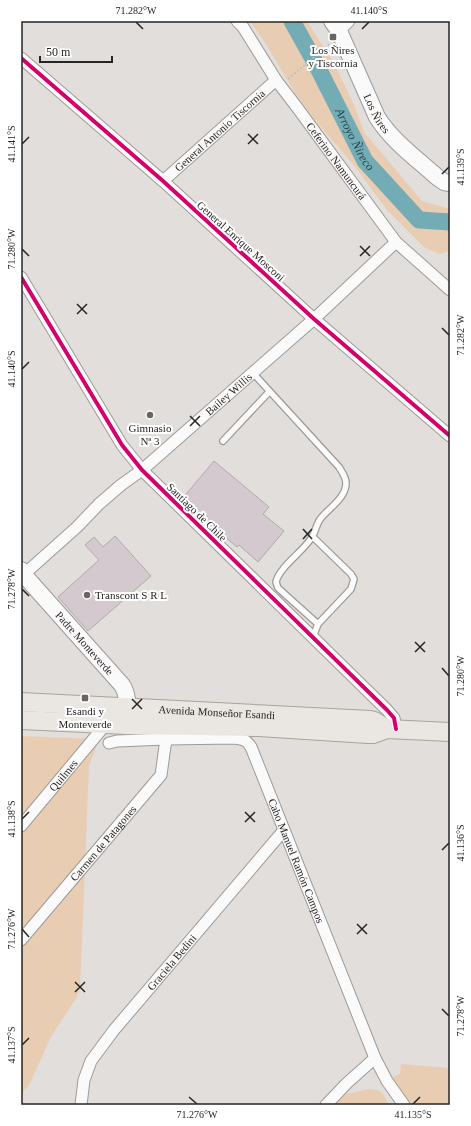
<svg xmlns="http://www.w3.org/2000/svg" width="471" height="1126" viewBox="0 0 471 1126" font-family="'Times New Roman',serif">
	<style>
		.green { fill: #e9cdb3 }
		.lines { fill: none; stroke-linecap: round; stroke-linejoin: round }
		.river { stroke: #74acb6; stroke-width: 17 }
		.building { fill: #d5c9d0; stroke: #afabab }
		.lane-casing { stroke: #9d9a98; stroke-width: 8 }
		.street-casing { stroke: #9d9a98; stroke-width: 13 }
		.secondary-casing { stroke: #9d9a98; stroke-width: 18 }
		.primary-casing { stroke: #aaa399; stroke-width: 20 }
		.path { stroke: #bebebd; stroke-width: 1.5; stroke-dasharray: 2 2; stroke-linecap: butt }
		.lane { stroke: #fbfafa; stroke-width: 5.5 }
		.street { stroke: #fbfafa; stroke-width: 11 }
		.secondary { stroke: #fbfafa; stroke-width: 16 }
		.primary { stroke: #eae6e1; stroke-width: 18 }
		.cycleway-casing { stroke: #fff; stroke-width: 6 }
		.cycleway { stroke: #d6006c; stroke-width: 4 }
		.ticks { fill: none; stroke: #272523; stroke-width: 1.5 }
		.poi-dot { fill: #686663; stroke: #fff; stroke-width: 1.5 }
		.labels { text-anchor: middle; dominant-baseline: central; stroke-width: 4; stroke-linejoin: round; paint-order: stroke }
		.poi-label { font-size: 11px; fill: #272523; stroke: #fff }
		.street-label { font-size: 11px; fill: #272523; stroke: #fff }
		.water-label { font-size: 12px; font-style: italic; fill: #193f47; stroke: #fff }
		.neatline { fill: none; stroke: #272523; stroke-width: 1.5 }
		.ticks-label { font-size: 10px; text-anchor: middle; fill: #272523 }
	</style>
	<rect width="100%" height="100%" fill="#e2dedb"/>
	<g class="green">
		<polygon points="250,21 307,21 336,67 355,107 364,132 422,201 450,209 450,251 439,254 424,247 387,210 356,168 315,120 295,93 266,44"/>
		<polygon points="21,736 95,739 97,745 89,766 80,989 77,997 52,1035 29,1085 21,1094"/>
		<polygon points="401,1064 450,1068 450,1105 408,1105 390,1078 400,1074"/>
		<path d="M368,1089c15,1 14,3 21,16h-55l9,-10z"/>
	</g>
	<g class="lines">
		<path class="river" id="s1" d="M292,21l24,43 49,97 54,59 31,2"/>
	</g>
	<g class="building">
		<polygon points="214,461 269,507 263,514 284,531 258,562 239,545 237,547 192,509 182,499"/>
		<polygon points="115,536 151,576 88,631 58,597 99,560 85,545 94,537 103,547"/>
	</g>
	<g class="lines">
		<g class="lane-casing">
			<g id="lane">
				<path d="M253,373l86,94c3,5 7,10 7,16 0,15 -17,25 -25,35 -5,6 -5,13 -9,19 -8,14 -33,30 -36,45l2,6 40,36"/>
				<polyline points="223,441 269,392"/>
				<polyline points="313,537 351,574 354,579 351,589 318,624 313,637"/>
			</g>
		</g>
		<g class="street-casing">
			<g id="street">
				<path id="s2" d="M237,21l6,6 33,53 20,26 100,136 54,48"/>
				<polyline points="339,31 349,21"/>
				<polyline points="21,58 163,181 314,319 450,436"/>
				<path id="s3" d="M163,181l113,-101"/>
				<polyline points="21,277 122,445 142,470 387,710 394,718 396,729"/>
				<path id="s4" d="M21,577l56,-50 22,-23 22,-19 21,-15 172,-151 82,-77"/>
				<path id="s5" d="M109,743l8,-2 49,-2 68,-1c8,1 12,1 17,9l124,311 12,23 17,24"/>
				<path id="s6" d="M21,826l85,-102"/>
				<path id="s7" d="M21,940l140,-165 5,-36v-7"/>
				<path id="s8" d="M81,1105l3,-25 7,-19 23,-31 170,-200"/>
				<polyline points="326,1105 347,1083 375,1058"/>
			</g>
		</g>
		<g class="secondary-casing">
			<g id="secondary">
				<path id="s9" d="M332,21l7,10 38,86c15,24 40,42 60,60l7,5 6,1"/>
				<path id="s10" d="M21,570l3,5 98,110c7,11 5,22 5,34"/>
			</g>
		</g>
		<g class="primary-casing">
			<g id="primary">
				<path id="s11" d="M21,702l349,18 4,1 13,8"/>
				<polyline points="21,720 127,725 259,727 368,734 373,734 387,729 450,732"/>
			</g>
		</g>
		<polyline class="path" points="288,79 331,43"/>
		<use href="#lane" class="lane"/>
		<use href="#street" class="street"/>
		<use href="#secondary" class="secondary"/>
		<use href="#primary" class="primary"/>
		<g class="cycleway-casing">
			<g id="cycleway">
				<polyline points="21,58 163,181 314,319 450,436"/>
				<polyline points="21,277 122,445 142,470 387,710 394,718 396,729"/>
			</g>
		</g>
		<use href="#cycleway" class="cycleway"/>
	</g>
	<path class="ticks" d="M136,22l7,7M362,29l7,-7M248,134l10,10M22,144l7,-7M248,144l10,-10M442,174l7,-7M360,246l10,10M22,249l7,7M360,256l10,-10M77,304l10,10M77,314l10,-10M442,328l7,7M22,369l7,-7M190,416l10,10M190,426l10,-10M303,529l9,10M303,539l9,-10M22,589l7,7M415,642l10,10M415,652l10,-10M442,668l7,8M132,699l10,10M132,709l10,-10M245,812l10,10M22,819l7,-7M245,822l10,-10M442,850l7,-7M357,924l10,10M22,929l7,8M357,934l10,-10M75,982l10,10M75,992l10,-10M442,1009l7,7M22,1045l7,-7M189,1097l8,7M413,1104l7,-7"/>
	<g class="poi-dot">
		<rect x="329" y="33" width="8" height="8" rx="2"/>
		<circle cx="150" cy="415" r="4"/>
		<circle cx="87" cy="595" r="4"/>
		<rect x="81" y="694" width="8" height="8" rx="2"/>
	</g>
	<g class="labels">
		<g class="poi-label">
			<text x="333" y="50">Los Ñires<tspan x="333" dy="13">y Tiscornia</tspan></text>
			<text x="150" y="428">Gimnasio<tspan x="150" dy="13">Nª 3</tspan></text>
			<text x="95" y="595" text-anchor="start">Transcont S R L</text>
			<text x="85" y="711">Esandi y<tspan x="85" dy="13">Monteverde</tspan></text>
		</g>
		<g class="street-label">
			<text stroke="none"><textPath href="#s9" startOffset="103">Los Ñires</textPath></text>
			<text stroke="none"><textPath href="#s3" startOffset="76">General Antonio Tiscornia</textPath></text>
			<text stroke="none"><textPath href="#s2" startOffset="172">Ceferino Namuncurá</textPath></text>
			<text transform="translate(241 241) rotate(42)">General Enrique Mosconi</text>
			<text stroke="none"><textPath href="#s4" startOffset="277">Bailey Willis</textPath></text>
			<text transform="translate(197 512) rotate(44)">Santiago de Chile</text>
			<text stroke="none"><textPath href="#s10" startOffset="97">Padre Monteverde</textPath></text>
			<text stroke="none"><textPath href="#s11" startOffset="196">Avenida Monseñor Esandi</textPath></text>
			<text stroke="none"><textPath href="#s6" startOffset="66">Quilmes</textPath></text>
			<text stroke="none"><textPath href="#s7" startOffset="127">Carmen de Patagones</textPath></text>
			<text stroke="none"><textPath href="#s5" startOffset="268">Cabo Manuel Ramón Campos</textPath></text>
			<text stroke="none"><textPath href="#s8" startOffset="173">Graciela Bedini</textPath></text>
		</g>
		<g class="water-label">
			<text stroke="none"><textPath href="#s1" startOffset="134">Arroyo Ñireco</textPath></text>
		</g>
	</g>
	<rect width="471" height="1126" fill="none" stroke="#ffffff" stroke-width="44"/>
	<path d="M40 56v6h72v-6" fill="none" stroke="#272523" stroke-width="2"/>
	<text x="46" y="56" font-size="12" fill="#272523" stroke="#ffffff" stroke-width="3" paint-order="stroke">50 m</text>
	<rect x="22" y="22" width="427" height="1082" class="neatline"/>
	<g class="ticks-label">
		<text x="136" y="14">71.282°W</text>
		<text x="369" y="14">41.140°S</text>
		<text transform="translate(11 144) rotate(-90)" y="4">41.141°S</text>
		<text transform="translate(460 167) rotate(-90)" y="4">41.139°S</text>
		<text transform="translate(11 249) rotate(-90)" y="4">71.280°W</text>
		<text transform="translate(460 335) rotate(-90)" y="4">71.282°W</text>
		<text transform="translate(11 369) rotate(-90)" y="4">41.140°S</text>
		<text transform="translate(11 589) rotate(-90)" y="4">71.278°W</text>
		<text transform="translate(460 676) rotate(-90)" y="4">71.280°W</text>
		<text transform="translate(11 819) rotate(-90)" y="4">41.138°S</text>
		<text transform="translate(460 843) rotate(-90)" y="4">41.136°S</text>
		<text transform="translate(11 929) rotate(-90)" y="4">71.276°W</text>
		<text transform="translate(460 1016) rotate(-90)" y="4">71.278°W</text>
		<text transform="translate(11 1045) rotate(-90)" y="4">41.137°S</text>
		<text x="197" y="1118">71.276°W</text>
		<text x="413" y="1118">41.135°S</text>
	</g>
</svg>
